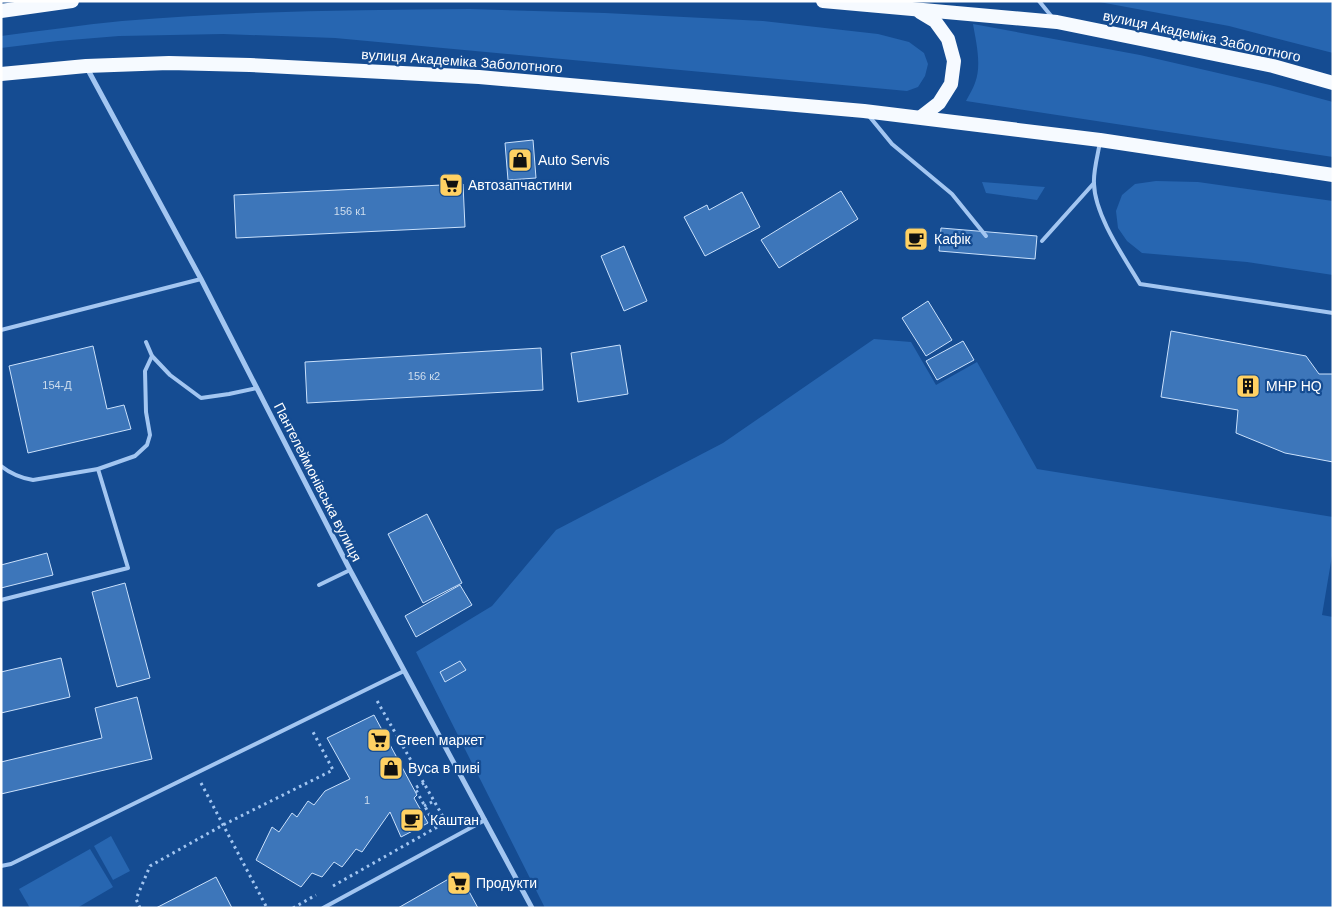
<svg xmlns="http://www.w3.org/2000/svg" width="1334" height="909" viewBox="0 0 1334 909" font-family="Arial,sans-serif">
	<style>
		.green { fill: #2766b1 }
		.building { fill: #3d76ba; stroke: #cae1fc }
		.lines { fill: none; stroke-linecap: round; stroke-linejoin: round }
		.path { stroke: #a3c6f1; stroke-width: 3; stroke-dasharray: 2.5 4; stroke-linecap: butt }
		.service { stroke: #a3c6f1; stroke-width: 4 }
		.minor { stroke: #a3c6f1; stroke-width: 5 }
		.trunk { stroke: #f6faff; stroke-width: 14 }
		.labels { text-anchor: middle; dominant-baseline: central; stroke-width: 4.5; stroke-linejoin: round; paint-order: stroke }
		.number-label { font-size: 11px; fill: #ceddee }
		.street-label { font-size: 14px; fill: #fff; stroke: #154c92 }
		.poi-label { font-size: 14px; fill: #fff; stroke: #154c92; text-anchor: start }
	</style>
	<rect width="100%" height="100%" fill="#154c92"/>
	<g class="green">
		<polygon points="1094,1 1333,1 1333,53 1229,26"/>
		<path d="M470,9l135,4 158,8 115,13 31,8 15,11 4,11 -3,12 -7,11 -11,4 -572,-53 -112,-4 -104,2 -61,5 -57,7v-12c40,-5 80,-11 121,-15 115,-10 232,-11 348,-12z"/>
		<path d="M973,24l167,31 130,30 63,17v55l-367,-56c3,-6 7,-12 9,-18 7,-18 1,-41 -2,-59z"/>
		<polygon points="1156,181 1198,182 1333,201 1333,275 1247,262 1142,253 1127,241 1118,228 1116,211 1122,195 1135,184"/>
		<polygon points="982,182 1045,187 1037,200 986,193"/>
		<polygon points="874,339 911,342 936,385 977,362 1037,469 1333,517 1333,550 1322,615 1333,617 1333,908 545,908 416,652 492,606 556,530 723,443"/>
		<polygon points="111,836 130,871 113,880 94,846"/>
		<polygon points="90,849 113,887 77,908 30,908 19,889"/>
	</g>
	<g class="building">
		<polygon points="533,140 536,178 508,180 505,143"/>
		<polygon points="463,184 465,227 236,238 234,195"/>
		<polygon points="841,191 858,219 779,268 761,240"/>
		<polygon points="742,192 760,227 705,256 684,217 707,205 709,210"/>
		<polygon points="941,228 1037,236 1035,259 939,251"/>
		<polygon points="624,246 647,301 624,311 601,256"/>
		<polygon points="928,301 952,340 926,356 902,318"/>
		<polygon points="1171,331 1306,356 1319,374 1333,374 1333,462 1285,453 1236,433 1238,410 1161,397"/>
		<polygon points="963,341 974,360 937,380 926,361"/>
		<polygon points="620,345 628,394 578,402 571,353"/>
		<polygon points="93,346 107,409 124,405 131,429 28,453 9,366"/>
		<polygon points="541,348 543,390 307,403 305,362"/>
		<polygon points="427,514 462,583 423,603 388,534"/>
		<polygon points="47,553 53,575 1,588 1,565"/>
		<polygon points="125,583 150,678 117,687 92,592"/>
		<polygon points="460,585 472,605 416,637 405,616"/>
		<polygon points="61,658 70,697 1,713 1,672"/>
		<polygon points="460,661 466,670 445,682 440,672"/>
		<polygon points="137,697 152,759 1,794 1,762 102,738 95,708"/>
		<polygon points="374,715 417,795 414,798 428,823 401,837 390,812 362,852 356,849 342,867 334,862 322,877 312,873 301,887 256,860 272,827 279,832 292,813 297,817 308,801 314,805 325,791 350,779 327,738"/>
		<polygon points="459,873 478,908 398,908"/>
		<polygon points="216,877 232,908 156,908"/>
	</g>
	<g class="lines">
		<g class="path">
			<polyline points="201,783 267,908"/>
			<polyline points="424,783 415,788 436,827"/>
			<polyline points="424,806 434,801"/>
			<polyline points="333,886 446,822 376,699"/>
			<polyline points="140,908 136,899 150,866 223,825 333,770 313,732 316,730"/>
			<polyline points="293,908 316,895"/>
		</g>
		<g class="service">
			<polyline points="1039,1 1052,17"/>
			<polyline points="869,116 892,144 952,194 986,236"/>
			<path d="M1100,142c-2,12 -7,30 -6,42 1,32 30,73 46,100l193,29"/>
			<polyline points="1042,241 1094,183"/>
			<polyline points="1,330 201,279"/>
			<polyline points="146,342 152,356 170,375 201,398 229,394 257,388"/>
			<path d="M1,466c10,8 20,12 32,14l65,-11 37,-13 12,-11 3,-10 -4,-23 -1,-41 7,-15"/>
			<polyline points="319,585 350,570"/>
			<polyline points="1,600 128,568 98,469"/>
			<polyline points="1,866 11,864 404,671"/>
			<polyline points="323,908 485,820"/>
		</g>
		<polyline class="minor" points="87,68 201,279 350,570 532,908"/>
		<g class="trunk">
			<polyline points="823,1 1057,22 1273,66 1333,83"/>
			<polyline points="1,11 72,1"/>
			<polyline points="920,12 935,21 948,39 954,61 951,84 939,103 921,117"/>
			<polyline points="1,74 86,66 169,63 250,65 479,77 864,111 1100,140 1333,175"/>
		</g>
	</g>
	<defs>
		<g id="shop-square" transform="scale(1.25)"><rect x="-9" y="-9" width="18" height="18" rx="4" fill="#ffd163" stroke="#154c92"/><path d="M-5-2.5h2.3a2.7 3.5 0 0 1 5.4 0H5L5.5 6h-11ZM-1.5-2.5h3a1.5 2.3 0 0 0-3 0Z" fill="#111"/></g>
		<g id="supermarket-square" transform="scale(1.25)"><rect x="-9" y="-9" width="18" height="18" rx="4" fill="#ffd163" stroke="#154c92"/><path d="M-6-5.5h2.5l.6 2H6L4.5 2H-2.5L-4.4-4H-6ZM-1.5 3.2a1.3 1.3 0 1 0 .1 0ZM3 3.2a1.3 1.3 0 1 0 .1 0Z" fill="#111"/></g>
		<g id="cafe-square" transform="scale(1.25)"><rect x="-9" y="-9" width="18" height="18" rx="4" fill="#ffd163" stroke="#154c92"/><path d="M-5.5-4.5H6V0H3Q3 3.5 0 3.5H-2.5Q-5.5 3.5-5.5 0ZM3-3.2v2h1.7v-2ZM-6 4.5H4V6H-6Z" fill="#111"/></g>
		<g id="building-square" transform="scale(1.25)"><rect x="-9" y="-9" width="18" height="18" rx="4" fill="#ffd163" stroke="#154c92"/><path d="M-4-6H4V6H1V3H-1V6H-4ZM-2.5-4.3h1.7v1.8h-1.7ZM.8-4.3h1.7v1.8H.8ZM-2.5-1h1.7V.8h-1.7ZM.8-1h1.7V.8H.8Z" fill="#111"/></g>
	</defs>
	<g fill-rule="evenodd">
		<use href="#shop-square" x="520" y="160"/>
		<use href="#supermarket-square" x="451" y="185"/>
		<use href="#cafe-square" x="916" y="239"/>
		<use href="#building-square" x="1248" y="386"/>
		<use href="#supermarket-square" x="379" y="740"/>
		<use href="#shop-square" x="391" y="768"/>
		<use href="#cafe-square" x="412" y="820"/>
		<use href="#supermarket-square" x="459" y="883"/>
	</g>
	<g class="labels">
		<g class="number-label">
			<text x="350" y="211">156 к1</text>
			<text x="424" y="376">156 к2</text>
			<text x="57" y="385">154-Д</text>
			<text x="367" y="800">1</text>
		</g>
		<g class="street-label">
			<text transform="translate(1202 36) rotate(12)">вулиця Академіка Заболотного</text>
			<text transform="translate(462 61) rotate(4)">вулиця Академіка Заболотного</text>
			<text transform="translate(318 482) rotate(63)">Пантелеймонівська вулиця</text>
		</g>
		<g class="poi-label">
			<text x="538" y="160">Auto Servis</text>
			<text x="468" y="185">Автозапчастини</text>
			<text x="934" y="239">Кафік</text>
			<text x="1266" y="386">MHP HQ</text>
			<text x="396" y="740">Green маркет</text>
			<text x="408" y="768">Вуса в пиві</text>
			<text x="430" y="820">Каштан</text>
			<text x="476" y="883">Продукти</text>
		</g>
	</g>
	<rect width="1334" height="909" fill="none" stroke="#ffffff" stroke-width="5"/>
</svg>
